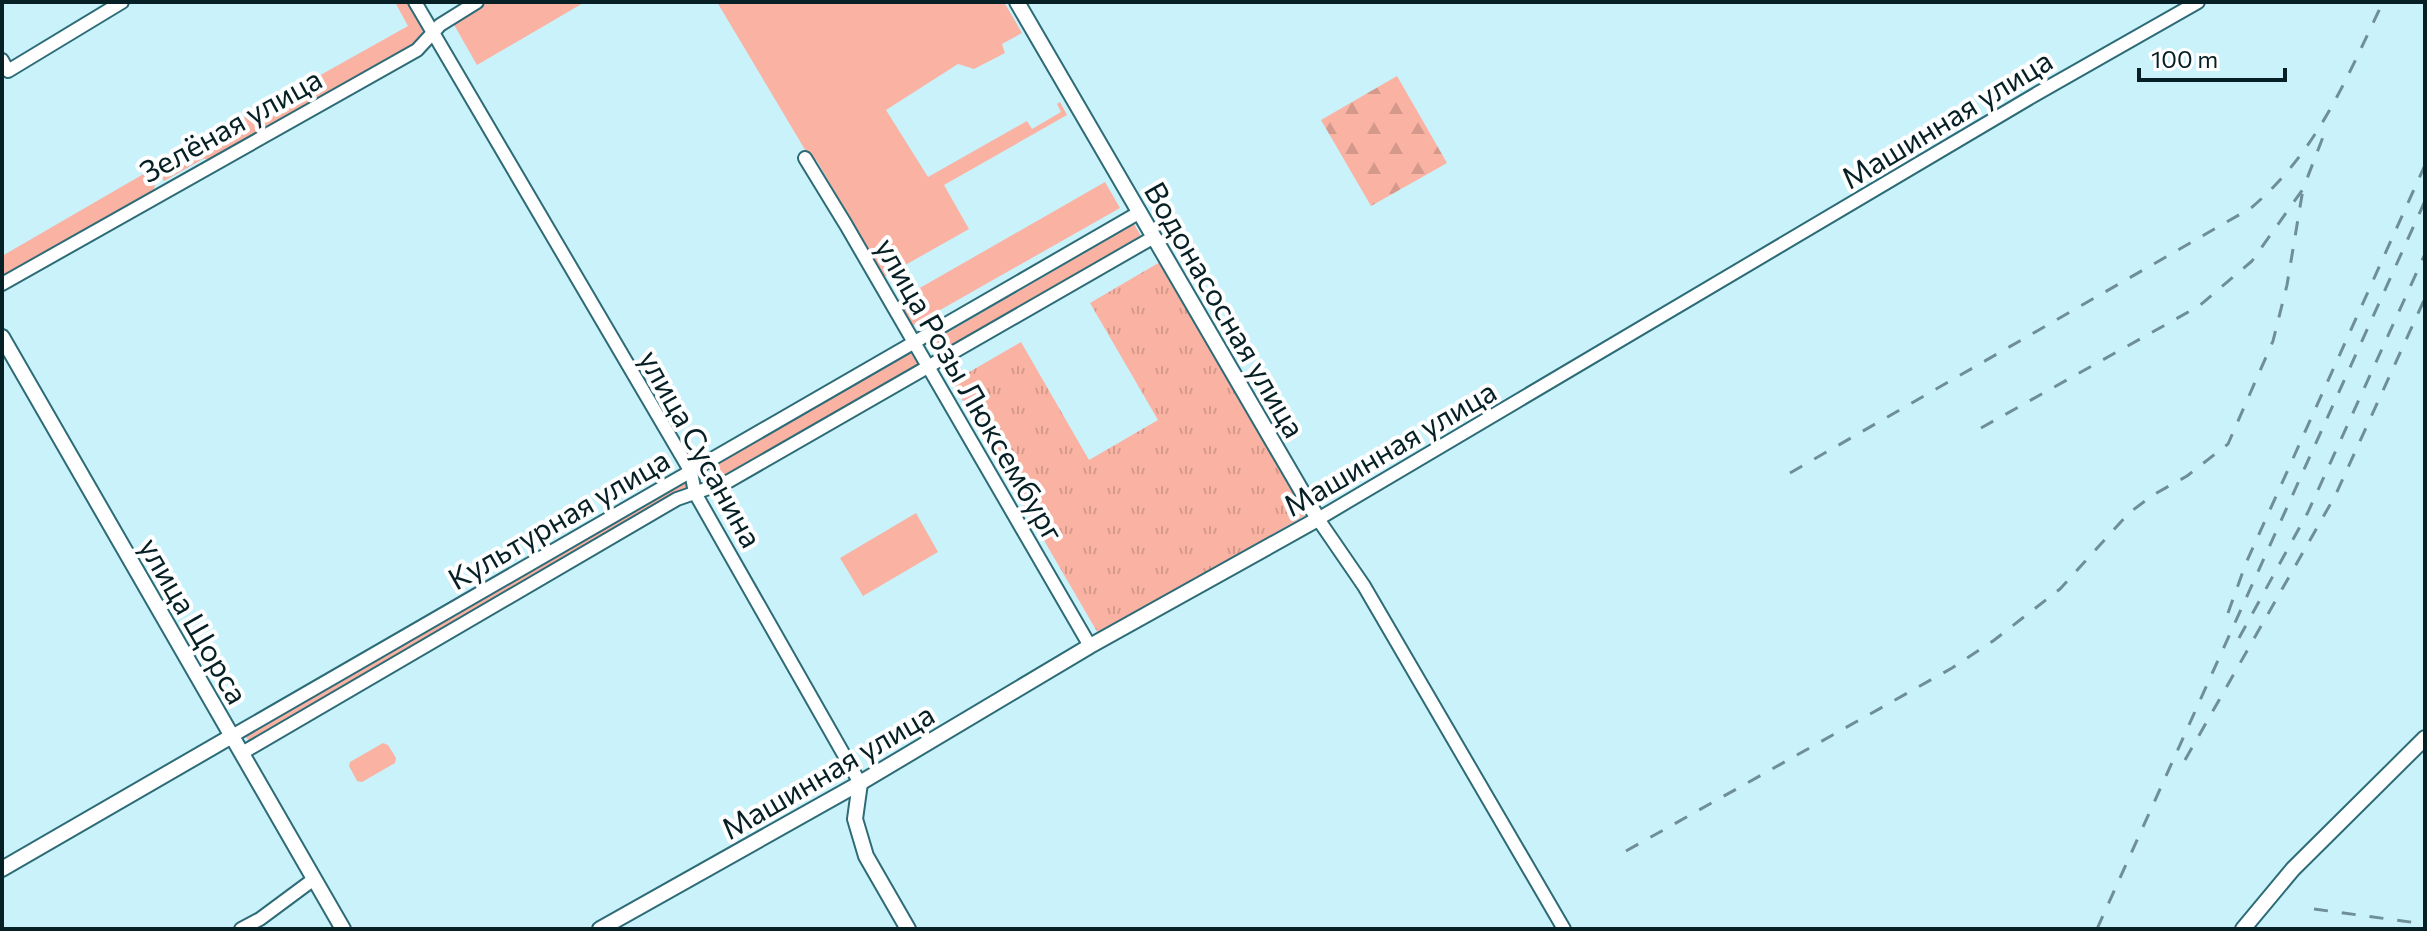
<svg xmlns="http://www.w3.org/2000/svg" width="2427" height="931" viewBox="0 0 2427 931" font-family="Commissioner,sans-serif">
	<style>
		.grass { fill: #fab2a3 }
		.forest { fill: url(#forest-firs) }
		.park { fill: url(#park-tufts) }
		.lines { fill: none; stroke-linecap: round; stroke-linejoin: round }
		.minor-casing { stroke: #2d6b77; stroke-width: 16 }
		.tertiary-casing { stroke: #2d6b77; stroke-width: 18 }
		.minor { stroke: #fff; stroke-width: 12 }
		.tertiary { stroke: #fff; stroke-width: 14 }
		.rail { stroke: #6e8f97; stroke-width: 3; stroke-dasharray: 14 14; stroke-linecap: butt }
		.labels { text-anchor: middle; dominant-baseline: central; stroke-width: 8; stroke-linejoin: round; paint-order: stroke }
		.street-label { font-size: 30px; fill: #062025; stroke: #fff }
	</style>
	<defs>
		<pattern id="forest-firs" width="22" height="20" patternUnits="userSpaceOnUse" patternTransform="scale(2)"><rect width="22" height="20" fill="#fab2a3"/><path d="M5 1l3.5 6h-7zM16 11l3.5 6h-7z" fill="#d5998c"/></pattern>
		<pattern id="park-tufts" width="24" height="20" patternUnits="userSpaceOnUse" patternTransform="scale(2)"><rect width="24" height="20" fill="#fab2a3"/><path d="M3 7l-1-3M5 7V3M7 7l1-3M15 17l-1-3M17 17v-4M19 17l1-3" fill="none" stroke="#d5998c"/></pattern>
	</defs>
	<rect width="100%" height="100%" fill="#caf2fb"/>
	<g class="grass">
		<polygon points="395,2 408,2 423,29 421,41 213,159 203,159 164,181 156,167 408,26"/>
		<polygon points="489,2 585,2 477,65 453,23"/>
		<polygon points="717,2 1004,2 1022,33 1002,44 1005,53 974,69 958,64 886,110 928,177 1027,121 1032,129 1061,112 1057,104 1060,102 1067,115 944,185 969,229 884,277 817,161 810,158"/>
		<polygon points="147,172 155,186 152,193 2,278 2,256"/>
		<polygon points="1105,182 1120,208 912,326 897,301"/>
		<polygon points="1134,224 1141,236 935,355 928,344"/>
		<polygon points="911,353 918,365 719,478 712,466"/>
		<polygon points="687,480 689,487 687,489 249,741 244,734"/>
		<polygon points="916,513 938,552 863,596 840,558"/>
		<polygon points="383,743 388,745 396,758 395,763 362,782 357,781 349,766 350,762"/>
	</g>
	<polygon class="forest" points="1397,76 1447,163 1371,206 1321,120"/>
	<polygon class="park" points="1160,262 1306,515 1099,635 952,382 1021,342 1089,460 1158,420 1090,303"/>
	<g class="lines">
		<g class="minor-casing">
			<g id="minor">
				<polyline points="415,2 691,472 695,493 860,783"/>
				<polyline points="2,60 8,71 122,2"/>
				<polyline points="805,158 846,225 1090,646"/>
				<polyline points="2,284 417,50 440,25 477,2"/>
				<polyline points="232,736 1140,212"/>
				<polyline points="242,753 677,499 729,481 1154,237"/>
				<polyline points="241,929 260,919 314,879"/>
				<polyline points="1564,929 1364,586 1318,519 2038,93 2198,2"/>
			</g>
		</g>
		<g class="tertiary-casing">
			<g id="tertiary">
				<polyline points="2,337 343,929"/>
				<polyline points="860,783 855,819 866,856 908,929"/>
				<polyline points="2,869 232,736"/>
				<polyline points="600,929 860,783 1090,646 1318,519 1017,2"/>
				<polyline points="2243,929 2293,869 2425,738"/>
			</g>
		</g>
		<use href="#minor" class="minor"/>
		<use href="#tertiary" class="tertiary"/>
		<g class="rail">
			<polyline points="1981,428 2199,306 2252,261 2303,189 2323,137"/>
			<path d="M1790,473l461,-265c67,-57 95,-129 132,-206"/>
			<polyline points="2228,613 2246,563 2425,165"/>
			<polyline points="2239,638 2308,512 2425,254"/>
			<polyline points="2185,760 2335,496 2425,298"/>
			<polyline points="1626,851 1952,668 1993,641 2060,589 2129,513 2153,495 2187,476 2228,444 2273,341 2287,285 2303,189"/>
			<polyline points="2314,909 2425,924"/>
			<polyline points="2097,929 2425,201"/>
		</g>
	</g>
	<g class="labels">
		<g class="street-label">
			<text transform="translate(1946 118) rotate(-31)">Машинная улица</text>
			<text transform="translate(230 124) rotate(-29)">Зелёная улица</text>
			<text transform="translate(1226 309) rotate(60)">Водонасосная улица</text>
			<text transform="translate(971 389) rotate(60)">улица Розы Люксембург</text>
			<text transform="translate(1389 447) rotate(-30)">Машинная улица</text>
			<text transform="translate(702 448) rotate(61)">улица Сусанина</text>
			<text transform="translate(558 518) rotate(-30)">Культурная улица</text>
			<text transform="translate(195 620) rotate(60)">улица Щорса</text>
			<text transform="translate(827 770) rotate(-30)">Машинная улица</text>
		</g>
	</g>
	<rect width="2427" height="931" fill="none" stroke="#062025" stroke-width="8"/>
	<path d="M2139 68v12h146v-12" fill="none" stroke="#062025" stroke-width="4"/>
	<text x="2151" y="68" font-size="24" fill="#062025" stroke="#ffffff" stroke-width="6" paint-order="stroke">100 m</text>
</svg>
